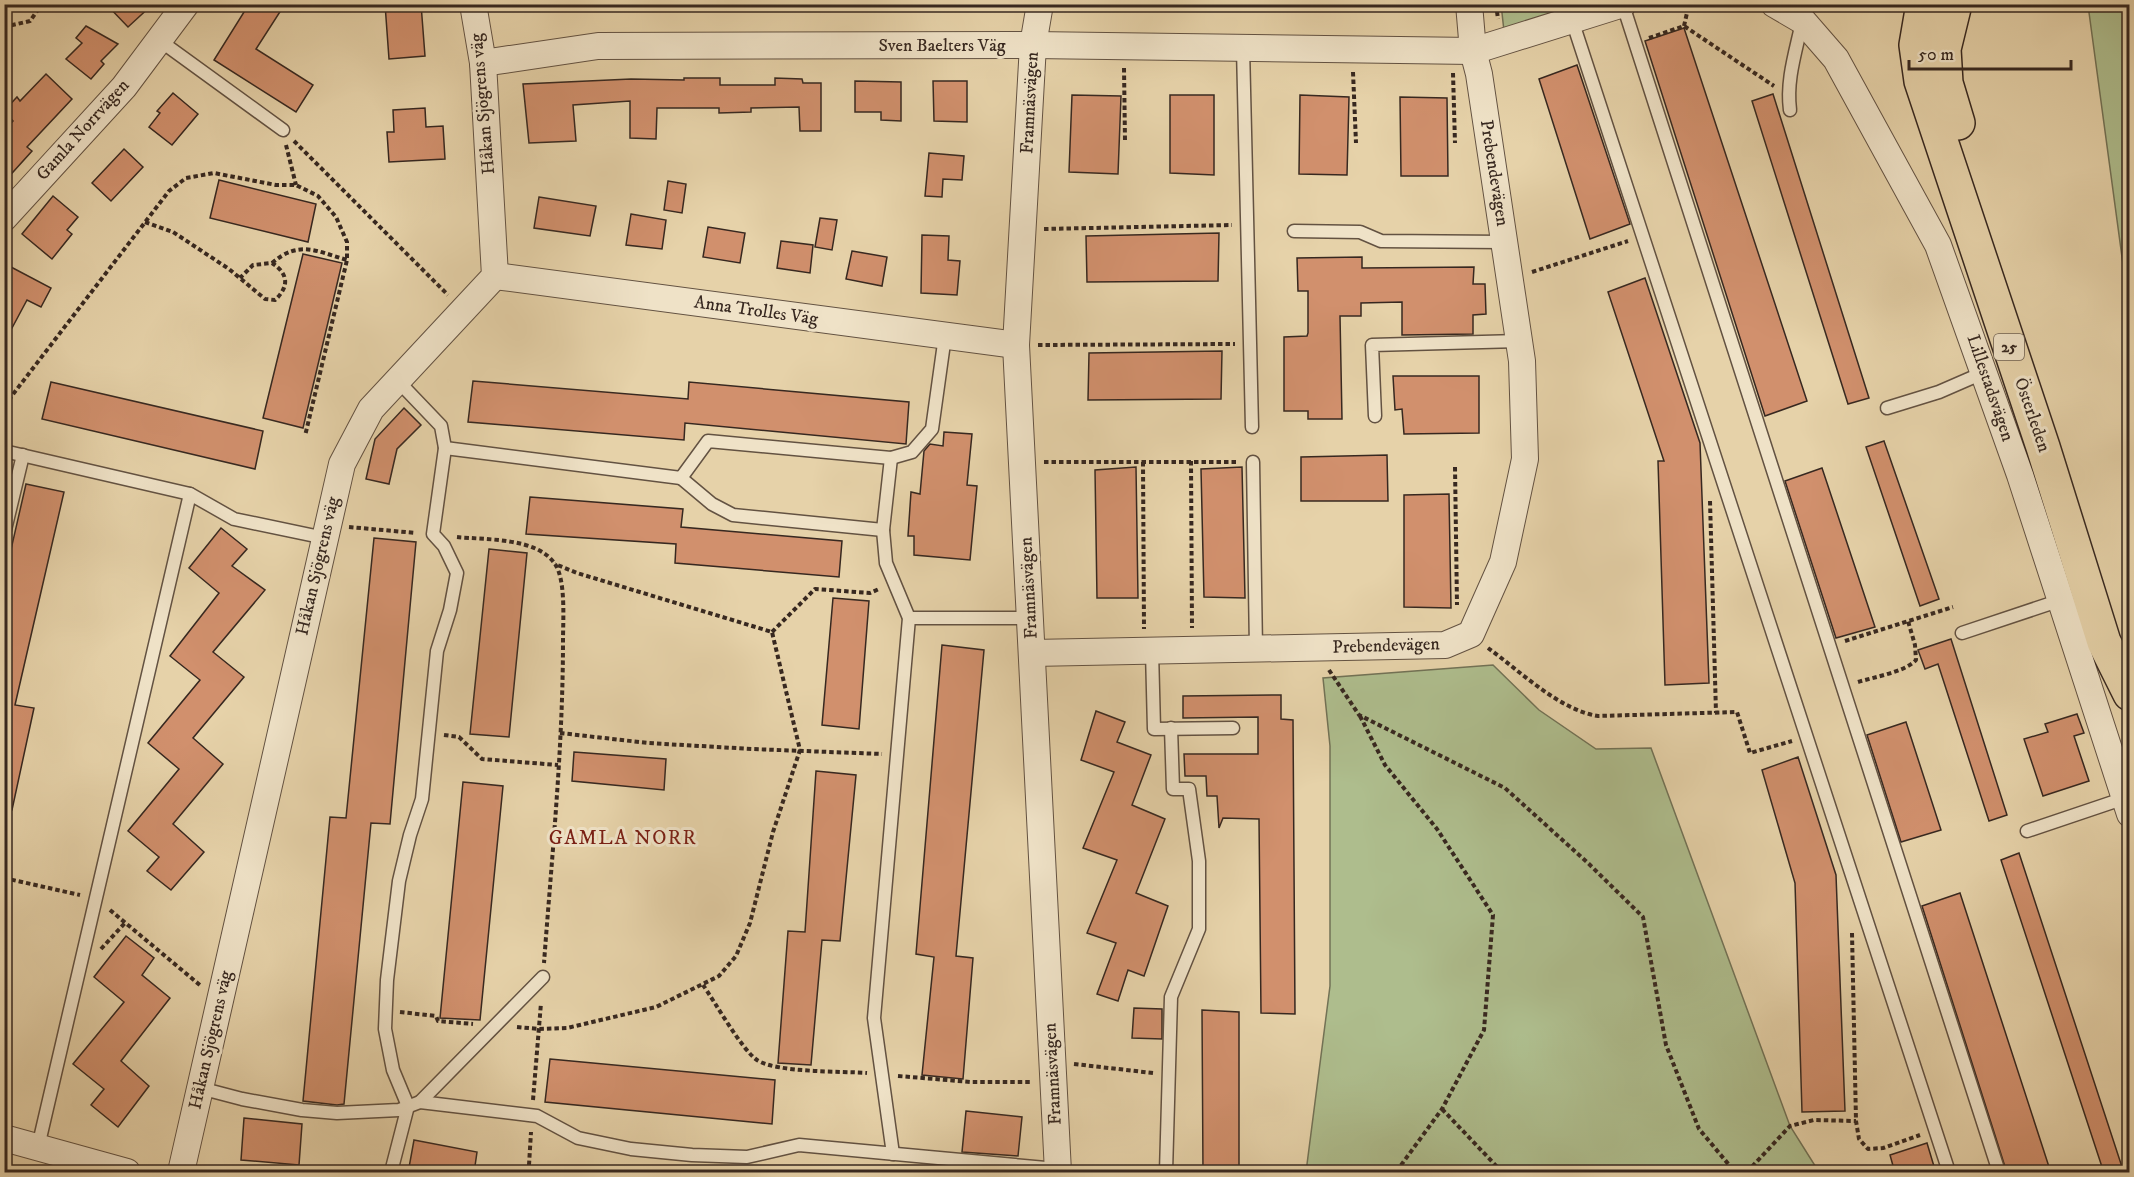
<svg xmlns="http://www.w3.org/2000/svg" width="2134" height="1177" viewBox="0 0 2134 1177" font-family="'IM FELL DW Pica',serif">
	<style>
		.green { fill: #aebd8d; stroke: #727256; stroke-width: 1.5 }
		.building { fill: #d1906d; stroke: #372820; stroke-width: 1.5 }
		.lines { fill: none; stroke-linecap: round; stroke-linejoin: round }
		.lane-casing { stroke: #635242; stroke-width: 15 }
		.street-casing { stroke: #635242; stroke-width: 28 }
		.highway-casing { stroke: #372820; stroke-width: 36 }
		.path { stroke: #372820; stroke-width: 4; stroke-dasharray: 4.5 3; stroke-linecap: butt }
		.lane { stroke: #efe2c7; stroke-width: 12 }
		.street { stroke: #efe2c7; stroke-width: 26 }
		.highway { stroke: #e6d2a9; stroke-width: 33 }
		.labels { text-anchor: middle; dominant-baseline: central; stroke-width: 6; stroke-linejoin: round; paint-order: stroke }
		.shield { fill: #efe2c7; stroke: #6e6052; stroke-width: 1.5 }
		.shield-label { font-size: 16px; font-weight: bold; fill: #372820 }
		.street-label { font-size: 18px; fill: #372820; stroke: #efe2c7 }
		.neighbourhood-label { font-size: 20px; letter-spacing: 1.5px; fill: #7a1f14; stroke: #efe2c7 }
	</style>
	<rect width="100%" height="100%" fill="#e6d2a9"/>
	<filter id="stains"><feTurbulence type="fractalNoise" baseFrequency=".00333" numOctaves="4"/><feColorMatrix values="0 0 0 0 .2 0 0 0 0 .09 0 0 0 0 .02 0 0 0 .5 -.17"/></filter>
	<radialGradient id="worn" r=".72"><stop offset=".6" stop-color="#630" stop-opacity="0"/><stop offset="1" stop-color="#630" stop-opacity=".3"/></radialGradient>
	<g class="green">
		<polygon points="1501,4 1590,5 1504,31"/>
		<polygon points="2088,5 2129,5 2129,309"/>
		<polygon points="1493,665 1539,710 1596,749 1651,748 1790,1126 1819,1172 1306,1172 1330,986 1330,746 1323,678"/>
	</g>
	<g class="building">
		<polygon points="106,4 153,4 128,27"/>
		<polygon points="249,4 285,4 256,49 313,85 296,112 214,60"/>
		<polygon points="385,4 421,4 425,56 389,59"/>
		<polygon points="86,26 118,44 101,61 104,64 91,79 66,59 82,43 76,38"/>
		<polygon points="1684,28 1807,401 1765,416 1645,41"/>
		<polygon points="1577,65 1630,224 1590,239 1539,79"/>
		<polygon points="46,74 72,99 27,147 32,151 4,182 4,131 13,121 4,111 17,97 20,101"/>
		<polygon points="684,78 720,78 720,85 775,85 775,78 802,79 803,83 821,83 821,131 800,131 799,107 751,108 751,112 719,113 719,108 657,108 656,139 630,138 630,101 573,105 576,141 529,143 523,84 631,79 684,80"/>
		<polygon points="855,81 901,82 901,121 881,120 881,112 855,112"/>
		<polygon points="933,81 967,81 967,122 934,121"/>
		<polygon points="173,93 198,114 172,145 149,127 160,113 157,111"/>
		<polygon points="1773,94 1869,398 1848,404 1752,101"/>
		<polygon points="1072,95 1121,96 1118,174 1069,172"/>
		<polygon points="1170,95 1214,95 1214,175 1170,173"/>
		<polygon points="1300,95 1349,97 1347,175 1299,174"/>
		<polygon points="1400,97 1447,98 1448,176 1401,176"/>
		<polygon points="425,108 426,127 443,126 445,159 389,162 387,132 394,132 393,110"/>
		<polygon points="124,149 143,167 111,201 92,183"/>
		<polygon points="929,153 964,156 962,180 943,179 942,197 925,196"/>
		<polygon points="219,180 316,204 308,242 210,218"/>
		<polygon points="668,181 686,184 682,213 664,210"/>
		<polygon points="53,196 78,217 67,230 72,234 52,259 22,234"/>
		<polygon points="539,197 596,206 590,236 534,228"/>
		<polygon points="631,214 666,220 662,249 626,245"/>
		<polygon points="820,218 837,220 832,250 815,247"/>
		<polygon points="708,227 745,233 740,263 703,257"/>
		<polygon points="1219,233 1218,281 1087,282 1086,236"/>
		<polygon points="922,235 949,236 948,260 960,261 957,295 921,293"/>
		<polygon points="781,241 813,245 810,273 777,268"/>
		<polygon points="852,251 887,257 882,286 846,279"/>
		<polygon points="303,254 342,263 303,428 263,418"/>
		<polygon points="1362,257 1362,268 1474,267 1473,284 1485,284 1486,314 1473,315 1473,334 1402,335 1402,302 1361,303 1361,316 1340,316 1342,419 1308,419 1308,411 1284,411 1284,337 1307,336 1308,333 1308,291 1298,291 1297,258"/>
		<polygon points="11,267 51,288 41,307 27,300 4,343 4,278"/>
		<polygon points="1645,278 1700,443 1709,683 1665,685 1658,461 1664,461 1608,292"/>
		<polygon points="1222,351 1221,399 1088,400 1089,353"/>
		<polygon points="1393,376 1479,376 1479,433 1404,434 1402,409 1395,410"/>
		<polygon points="473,381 688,399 689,382 909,402 906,444 685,423 684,440 468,422"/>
		<polygon points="51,382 263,431 255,469 42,419"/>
		<polygon points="404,408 421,425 397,449 389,484 366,479 375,439"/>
		<polygon points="944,432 972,434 967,485 977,486 970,560 914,555 914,536 908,536 911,492 920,494 924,451 930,444 943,446"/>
		<polygon points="1884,441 1939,599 1920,606 1866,447"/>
		<polygon points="1387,455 1388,501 1301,501 1301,457"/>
		<polygon points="1136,467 1138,598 1097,598 1095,470"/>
		<polygon points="1242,467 1245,598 1204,597 1201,469"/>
		<polygon points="1822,468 1875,627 1836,638 1785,481"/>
		<polygon points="26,484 64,492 15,705 34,708 12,810 4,809 4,580"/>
		<polygon points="1449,494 1451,608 1404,607 1404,495"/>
		<polygon points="530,497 683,509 681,527 842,541 839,577 675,563 676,544 526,534"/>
		<polygon points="221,528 247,549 232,566 265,590 213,652 244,677 193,738 223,764 173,824 204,852 171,890 147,871 159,857 128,831 179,769 148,743 200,680 170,656 219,593 189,568"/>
		<polygon points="374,538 416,542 390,824 371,823 344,1104 337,1105 303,1101 330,817 346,818"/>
		<polygon points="489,549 527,553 509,737 470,734"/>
		<polygon points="833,598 869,601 859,729 822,725"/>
		<polygon points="1951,639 2007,815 1989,821 1938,664 1925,669 1918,650"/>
		<polygon points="942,645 984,650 956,956 973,958 963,1079 922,1075 934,957 916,954"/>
		<polygon points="1281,695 1281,719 1293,720 1295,1014 1261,1013 1259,819 1223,818 1219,828 1217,796 1207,796 1206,776 1185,776 1184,754 1258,754 1258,717 1183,718 1183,696"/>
		<polygon points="1096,711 1125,722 1117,742 1151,755 1132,805 1165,819 1136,893 1168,906 1144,976 1128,970 1118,1001 1097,994 1116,943 1087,933 1117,860 1083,848 1114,772 1081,760"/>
		<polygon points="2077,714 2084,733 2074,736 2089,781 2043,796 2024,739 2048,732 2045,724"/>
		<polygon points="1906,722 1941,830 1901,842 1867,735"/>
		<polygon points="574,752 666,759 664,790 572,781"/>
		<polygon points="1798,757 1836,875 1845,1111 1802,1112 1795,883 1762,770"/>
		<polygon points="816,771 856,775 840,941 822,940 811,1065 778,1063 788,931 805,932"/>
		<polygon points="463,782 503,786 480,1020 440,1018"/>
		<polygon points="2019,853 2124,1173 2104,1173 2001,860"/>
		<polygon points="1960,893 2051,1173 2007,1173 1922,906"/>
		<polygon points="126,936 154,958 142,975 170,998 121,1061 149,1086 118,1127 91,1105 104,1089 73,1064 124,1002 94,977"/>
		<polygon points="1134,1008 1162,1009 1162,1039 1132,1038"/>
		<polygon points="1202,1010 1239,1012 1239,1173 1203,1173"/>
		<polygon points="550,1059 775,1080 772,1124 545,1102"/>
		<polygon points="966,1111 1022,1117 1018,1156 962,1152"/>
		<polygon points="244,1118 302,1124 299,1165 241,1160"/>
		<polygon points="414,1140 477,1152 474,1173 408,1173"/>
		<polygon points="1927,1143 1936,1173 1895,1173 1890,1155"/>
	</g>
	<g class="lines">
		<g class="lane-casing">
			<g id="lane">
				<polyline points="1623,5 1999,1172"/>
				<polyline points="1572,20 1949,1172"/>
				<polyline points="159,40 283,130"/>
				<polyline points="1243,48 1252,427"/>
				<path d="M1790,110c-4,-30 6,-59 12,-88"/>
				<polyline points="1294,231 1360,232 1381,241 1504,242"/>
				<polyline points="1887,408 1939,392 1985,372"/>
				<polyline points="1375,416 1372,345 1519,341"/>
				<polyline points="445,448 681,478 708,441 891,458 912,452 932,429 945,336"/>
				<polyline points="4,451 190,494 234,519 325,538"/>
				<polyline points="891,458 883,530 886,563 909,618 874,1018 893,1154"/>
				<polyline points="1253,462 1256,649"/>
				<polyline points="681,478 712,504 733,515 883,530"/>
				<polyline points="4,534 23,455"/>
				<polyline points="909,618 1031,618"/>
				<polyline points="1962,633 2061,600"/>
				<polyline points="1152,651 1154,729 1233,728"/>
				<polyline points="2027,831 2125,798"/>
				<polyline points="200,1088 242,1099 302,1110 337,1113 399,1110 420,1102 537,1116 578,1138 631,1149 692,1155 747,1157 799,1145 1057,1169"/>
				<polyline points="420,1102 543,977"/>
				<polyline points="38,1147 190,494"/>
				<polyline points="391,1172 408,1106 393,1070 385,1029 387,980 399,881 410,835 422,799 437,651 450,610 457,573 444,546 433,534 445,448 441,426 397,380"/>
				<polyline points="1166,1172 1171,997 1199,929 1199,861 1189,789 1173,789 1171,728"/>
			</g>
		</g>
		<g class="street-casing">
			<g id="street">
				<polyline points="1040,4 1033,45 1016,345 1058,1172"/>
				<polyline points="1774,4 1803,21 1836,59 1938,245 2020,475 2130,814"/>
				<polyline points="483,63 598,46 1033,45 1473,51 1623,4"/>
				<polyline points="4,218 124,87 186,4"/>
				<polyline points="495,276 1016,345"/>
				<polyline points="1032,653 1445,645 1471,634 1503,562 1525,459 1522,361 1479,74 1473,51 1469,4"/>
				<polyline points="4,1138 127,1172"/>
				<polyline points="181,1172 342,464 371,409 495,276 483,63 473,4"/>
			</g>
		</g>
		<g class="highway-casing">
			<g id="highway">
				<polyline points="1923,4 1916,45 1921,81 2043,447 2104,642 2130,694"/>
				<polyline points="1955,4 1944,49 1946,83 1958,123"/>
			</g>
		</g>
		<g class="path">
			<polyline points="1496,4 1498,19"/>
			<polyline points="1684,26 1689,4"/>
			<polyline points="4,27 30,21 42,4"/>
			<polyline points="1649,38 1684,26 1774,86"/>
			<polyline points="1124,68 1125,141"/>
			<polyline points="1353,72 1356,143"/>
			<polyline points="1453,73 1455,143"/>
			<polyline points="294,141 448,295"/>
			<polyline points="286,145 296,185"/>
			<path d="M145,222l28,10 56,37 36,30 10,1c14,-13 14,-26 -3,-37l-19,2 -13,13"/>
			<polyline points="1044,229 1232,225"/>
			<path d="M272,263c27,-23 44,-12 75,-3"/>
			<polyline points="1532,272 1628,241"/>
			<polyline points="1038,345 1235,344"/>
			<polyline points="4,406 169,191 186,178 214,173 276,185 296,185 318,196 336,217 347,242 347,260 305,436"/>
			<polyline points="1191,461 1192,628"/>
			<polyline points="1044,462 1237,462"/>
			<polyline points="1143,462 1144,629"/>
			<polyline points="1455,467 1457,605"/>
			<polyline points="1710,501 1716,713"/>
			<polyline points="349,527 416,533"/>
			<path d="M457,537c28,3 80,0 98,27 11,16 8,57 8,76 0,108 -11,215 -19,323"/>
			<polyline points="772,632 815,589 870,593 879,589"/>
			<polyline points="1845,641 1953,607"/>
			<path d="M1488,648c32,23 71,62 110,68l139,-4 13,41 42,-12"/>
			<polyline points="1329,670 1359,715 1505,788 1589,864 1643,917 1666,1045 1699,1129 1735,1172"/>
			<path d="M1858,682c16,-5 47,-10 58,-22l-1,-15 -7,-24"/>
			<polyline points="1360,716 1385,765 1437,829 1493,915 1484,1030 1442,1109 1396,1172"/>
			<polyline points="560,733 648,743 752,749 882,754"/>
			<polyline points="444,735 459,737 482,759 558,765"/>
			<polyline points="4,878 80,895"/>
			<polyline points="110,910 201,986"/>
			<polyline points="1852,933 1856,1121 1859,1139 1868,1149 1883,1148 1920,1135"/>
			<polyline points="101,949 125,923"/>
			<path d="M703,985c12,17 39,65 54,75 20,13 84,11 110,13"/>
			<polyline points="400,1012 436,1016 438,1021 473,1024"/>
			<polyline points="517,1027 539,1029 567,1028 656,1007 719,976 736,956 750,923 773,832 800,750 772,632 577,573 555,564"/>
			<polyline points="1074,1064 1153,1073"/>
			<polyline points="898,1076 971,1082 1031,1082"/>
			<polyline points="533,1100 541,1003"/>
			<polyline points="1442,1109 1502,1172"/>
			<polyline points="529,1165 531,1132"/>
			<polyline points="1747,1172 1790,1126 1814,1120 1856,1121"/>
		</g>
		<use href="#lane" class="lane"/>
		<use href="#street" class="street"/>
		<use href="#highway" class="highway"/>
	</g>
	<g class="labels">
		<rect class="shield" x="1994" y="334" width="30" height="26" rx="4.5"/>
		<g class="shield-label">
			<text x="2009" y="347">25</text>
		</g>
		<g class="street-label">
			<text x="942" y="46">Sven Baelters Väg</text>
			<text transform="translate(1030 103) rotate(-87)">Framnäsvägen</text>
			<text transform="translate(483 104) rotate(-95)">Håkan Sjögrens väg</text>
			<text transform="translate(83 130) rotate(-48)">Gamla Norrvägen</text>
			<text transform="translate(1494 173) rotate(81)">Prebendevägen</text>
			<text transform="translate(756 311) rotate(8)">Anna Trolles Väg</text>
			<text transform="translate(1990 388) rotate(71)">Lillestadsvägen</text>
			<text transform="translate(2032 415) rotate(71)">Österleden</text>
			<text transform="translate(318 566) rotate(-77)">Håkan Sjögrens väg</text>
			<text transform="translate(1029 588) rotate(-93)">Framnäsvägen</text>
			<text transform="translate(1386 646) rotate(-2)">Prebendevägen</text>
			<text transform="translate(211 1040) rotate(-77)">Håkan Sjögrens väg</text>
			<text transform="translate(1053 1074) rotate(-93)">Framnäsvägen</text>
		</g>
		<g class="neighbourhood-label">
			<text x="623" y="838">GAMLA NORR</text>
		</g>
	</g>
	<rect width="2134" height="1177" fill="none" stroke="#e6d2a9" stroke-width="24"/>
	<rect x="6" y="6" width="2122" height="1165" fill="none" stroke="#372820" stroke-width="3"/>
	<rect x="12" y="12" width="2110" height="1153" fill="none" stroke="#372820" stroke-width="1.5"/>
	<path d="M1909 60v9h162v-9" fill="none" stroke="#372820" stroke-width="3"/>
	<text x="1918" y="60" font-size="18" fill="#372820" stroke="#efe2c7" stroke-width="4.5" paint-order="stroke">50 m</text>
	<rect width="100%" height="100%" filter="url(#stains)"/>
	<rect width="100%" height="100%" fill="url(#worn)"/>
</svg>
